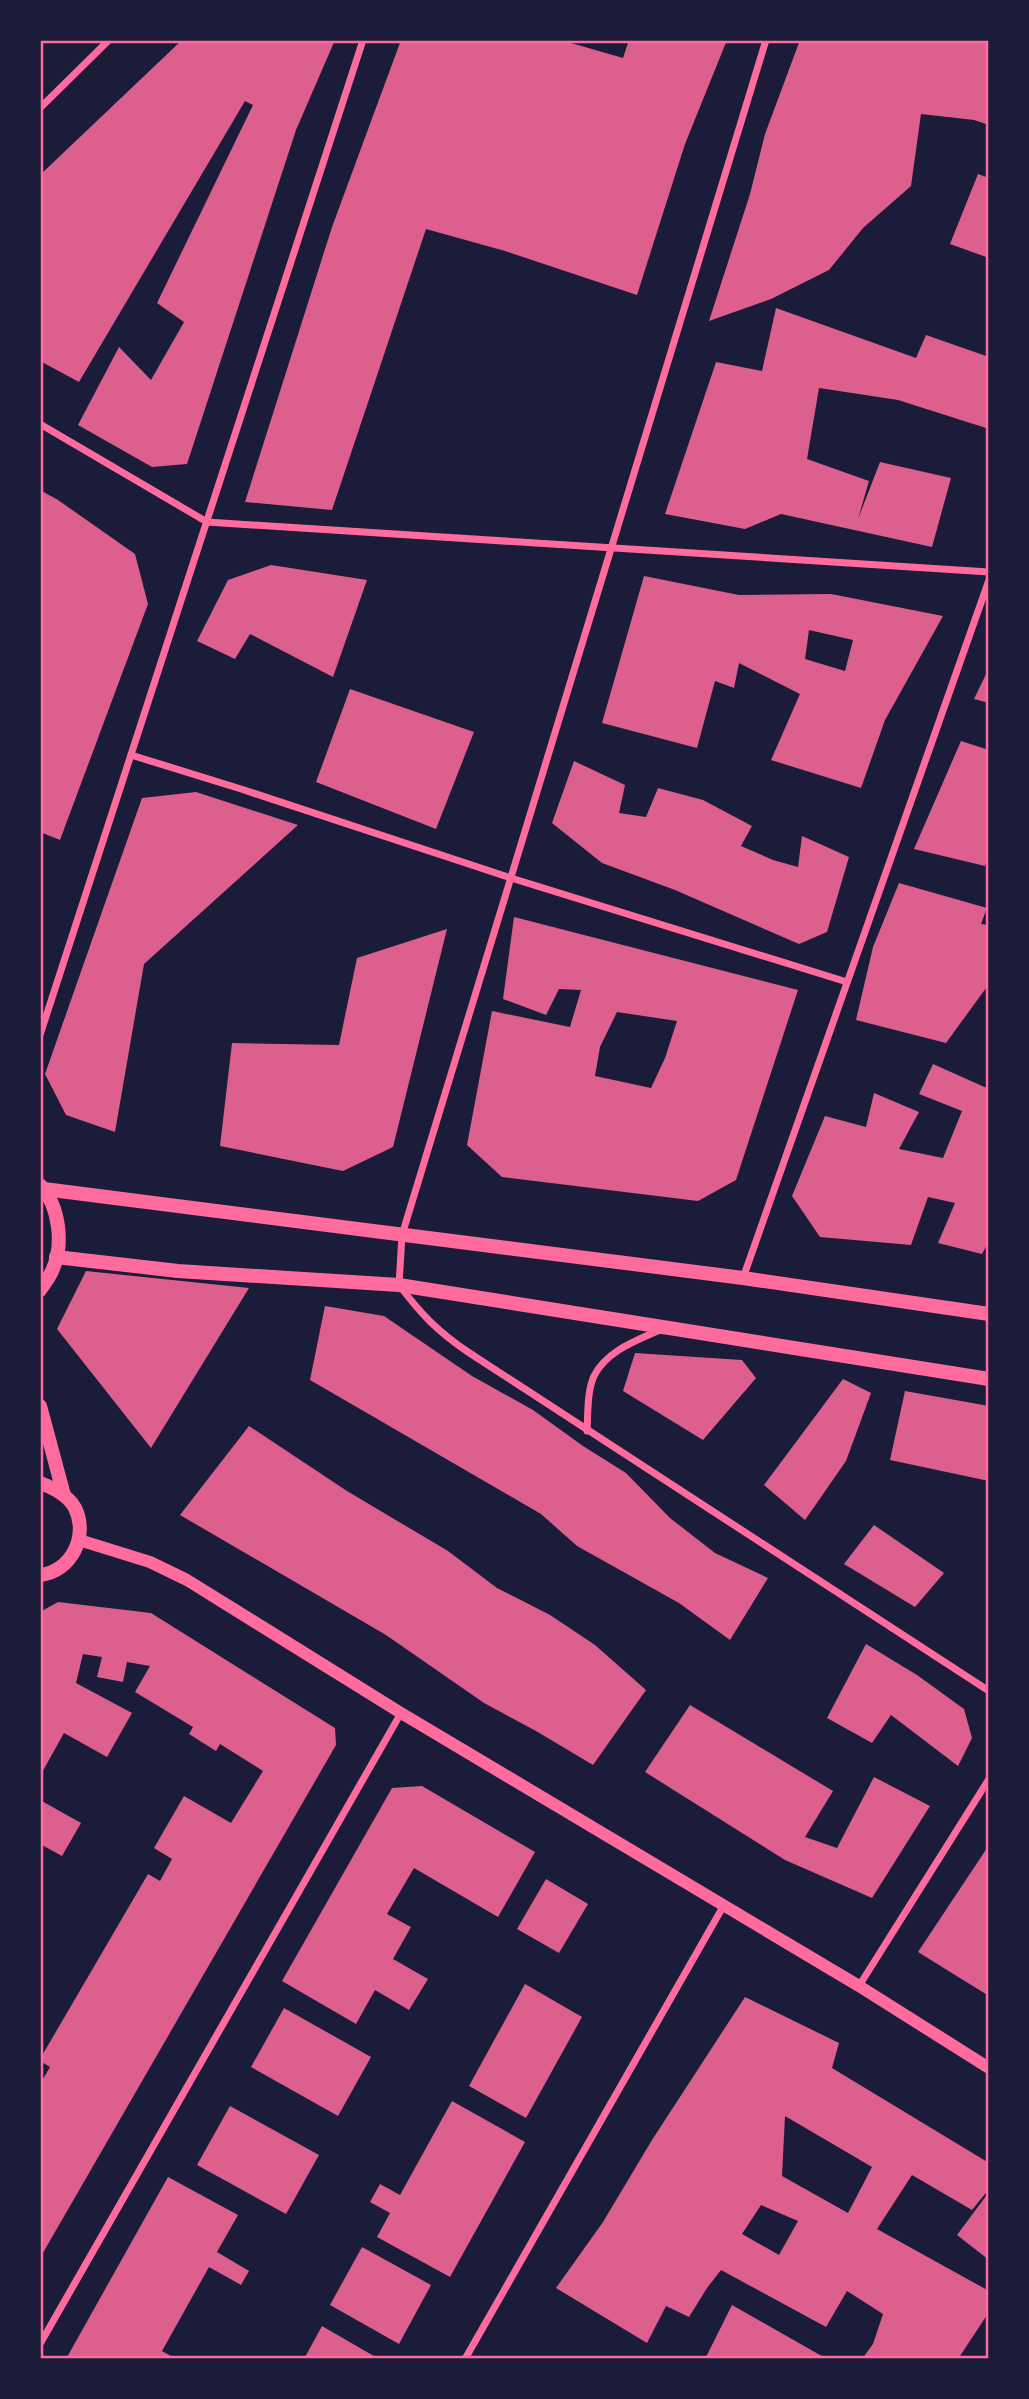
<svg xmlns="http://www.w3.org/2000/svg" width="1029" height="2399" viewBox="0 0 1029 2399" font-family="'Open Sans',sans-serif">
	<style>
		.building { fill: #dd5f8e; fill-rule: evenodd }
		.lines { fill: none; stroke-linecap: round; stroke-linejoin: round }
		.minor { stroke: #ff6b9d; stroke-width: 7 }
		.tertiary { stroke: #ff6b9d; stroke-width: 12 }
		.secondary { stroke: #ff6b9d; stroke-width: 14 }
		.neatline { fill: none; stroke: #ff6b9d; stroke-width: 2.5 }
	</style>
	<rect width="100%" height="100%" fill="#1b1b3a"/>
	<g class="building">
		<polygon points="182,40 335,40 296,130 187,464 152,467 78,425 119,347 151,380 184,322 157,303 253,105 245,101 79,382 40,361 40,175"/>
		<polygon points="401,40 544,40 571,43 623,58 629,40 727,40 685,144 637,295 505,251 426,229 332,510 245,502 332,227"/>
		<polygon points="800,40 989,40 989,125 974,120 921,114 911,186 863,228 829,270 771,299 709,321 750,194 765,134"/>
		<polygon points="978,174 989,178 989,258 950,244"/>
		<polygon points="776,308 916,358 926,335 989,357 989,422 986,428 898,400 819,388 807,459 869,481 858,519 880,462 951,478 932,547 781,514 745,529 665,514 716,362 762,371"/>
		<polygon points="40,490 58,500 135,554 148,604 60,840 40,832"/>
		<polygon points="271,565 367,580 333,677 250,634 235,659 197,641 228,580"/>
		<path d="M644,576l95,19 92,-1 112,22 -58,104 -24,68 -90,-28 29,-66 -61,-31 -5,25 -19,-7 -18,67 -95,-25zM809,630l44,10 -8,31 -40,-12z"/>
		<polygon points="989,668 989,703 974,699"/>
		<polygon points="350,689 474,732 436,829 316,782"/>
		<polygon points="961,741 989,750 989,853 985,866 914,849"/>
		<polygon points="574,761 625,785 619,813 646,817 658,788 703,800 752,826 741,846 773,860 798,867 802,836 849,857 827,932 799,944 675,890 602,863 552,823"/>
		<polygon points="196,792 298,825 144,964 115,1132 66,1115 45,1074 142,798"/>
		<polygon points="899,883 987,908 981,924 989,925 989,984 946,1043 856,1020 873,947"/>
		<path d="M514,917l284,73 -62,190 -38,21 -196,-24 -35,-32 25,-134 78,16 11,-37 -22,-1 -13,26 -43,-16zM617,1012l60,9 -12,37 -14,30 -56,-12 5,-29z"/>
		<polygon points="447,929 393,1147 343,1171 220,1146 232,1043 339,1045 357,958"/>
		<polygon points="933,1064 989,1089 989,1241 982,1254 938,1243 955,1203 928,1197 911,1245 820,1237 792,1196 825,1116 866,1127 874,1093 919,1112 899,1149 943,1158 962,1111 919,1094"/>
		<polygon points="86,1271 249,1288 151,1448 57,1329"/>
		<polygon points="325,1306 384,1316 472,1376 533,1410 583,1446 626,1473 670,1518 715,1553 768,1578 730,1640 679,1603 577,1546 541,1514 310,1380"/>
		<polygon points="635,1353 742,1360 756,1378 703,1440 623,1391"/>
		<polygon points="843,1379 871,1393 846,1461 805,1520 764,1485"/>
		<polygon points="905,1391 989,1406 989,1481 890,1460"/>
		<polygon points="249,1426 347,1491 448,1551 497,1588 550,1615 595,1645 646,1690 593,1765 536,1731 484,1703 386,1635 180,1515"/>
		<polygon points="874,1525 944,1573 915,1607 844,1564"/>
		<polygon points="58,1602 151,1613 335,1728 336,1745 40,2258 40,2084 50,2067 40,2061 40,2059 148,1874 160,1881 172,1859 154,1848 184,1796 231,1823 263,1771 220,1744 216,1751 189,1734 193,1727 135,1692 150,1666 127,1662 123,1682 97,1677 102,1657 83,1654 76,1683 132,1713 107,1757 64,1733 40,1776 40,1612"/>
		<polygon points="866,1644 917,1675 964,1709 972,1738 958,1766 891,1715 872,1743 827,1718"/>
		<polygon points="690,1705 833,1791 805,1837 837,1848 874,1777 930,1806 872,1898 785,1860 645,1772"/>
		<polygon points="422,1786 535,1852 498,1917 414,1868 387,1914 411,1927 393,1959 428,1979 409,2010 375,1990 356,2024 282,1981 392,1788"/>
		<polygon points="40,1800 81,1823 62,1856 40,1844"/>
		<polygon points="989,1845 989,1996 918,1952"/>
		<polygon points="546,1879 588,1904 559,1953 517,1929"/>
		<polygon points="525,1984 582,2017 526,2118 469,2086"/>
		<path d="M745,1997l94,46 -7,25 157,95v26l-17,21 -60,-35 -35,54 112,62v21l-31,47h-96l11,-15 10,-30 -36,-23 -21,36 -105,-57 -14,18 -18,29 -23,-11 -19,37 -91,-55 47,-66 49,-82zM785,2116l87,51 -24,46 -66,-37zM761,2205l37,16 -19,34 -37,-21z"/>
		<polygon points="284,2008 371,2057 338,2116 251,2067"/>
		<polygon points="452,2101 525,2142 450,2277 377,2237 390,2213 370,2202 380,2184 400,2195"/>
		<polygon points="230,2106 319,2155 286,2214 197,2165"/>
		<polygon points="168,2177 238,2215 217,2252 249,2271 241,2285 209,2267 162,2351 176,2359 66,2359"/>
		<polygon points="989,2192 989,2260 957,2235"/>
		<polygon points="362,2247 431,2285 399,2344 330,2305"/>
		<polygon points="732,2305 827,2359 705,2359"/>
		<polygon points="322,2326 379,2359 304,2359"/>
	</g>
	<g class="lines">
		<g class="minor">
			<path d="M766,40l-364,1195 -3,50c22,29 38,46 69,67l521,339"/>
			<polyline points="40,108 109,40"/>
			<polyline points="40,424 207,522 989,572"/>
			<polyline points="131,755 241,789 511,878 847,982"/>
			<polyline points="40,1035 363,40"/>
			<polyline points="743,1278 989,580"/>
			<path d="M587,1431c1,-17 0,-40 7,-55 13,-26 44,-36 68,-47"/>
			<polyline points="859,1986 989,1779"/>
			<polyline points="40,2344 401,1713"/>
			<polyline points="465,2359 724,1905"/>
		</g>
		<polyline class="tertiary" points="79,1540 150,1562 187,1580 401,1713 859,1986 989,2068"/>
		<g class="secondary">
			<path d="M40,1185c20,21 24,61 12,86 -3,7 -8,13 -12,19"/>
			<polyline points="44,1189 743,1278 989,1314"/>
			<polyline points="56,1257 178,1271 399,1285 989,1379"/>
			<polyline points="40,1406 64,1495"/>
			<path d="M40,1483c14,5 28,12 35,25 14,28 -4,64 -35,67"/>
		</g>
	</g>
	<rect width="1029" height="2399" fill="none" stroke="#1b1b3a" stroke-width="84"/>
	<rect x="42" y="42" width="945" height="2315" class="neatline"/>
</svg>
